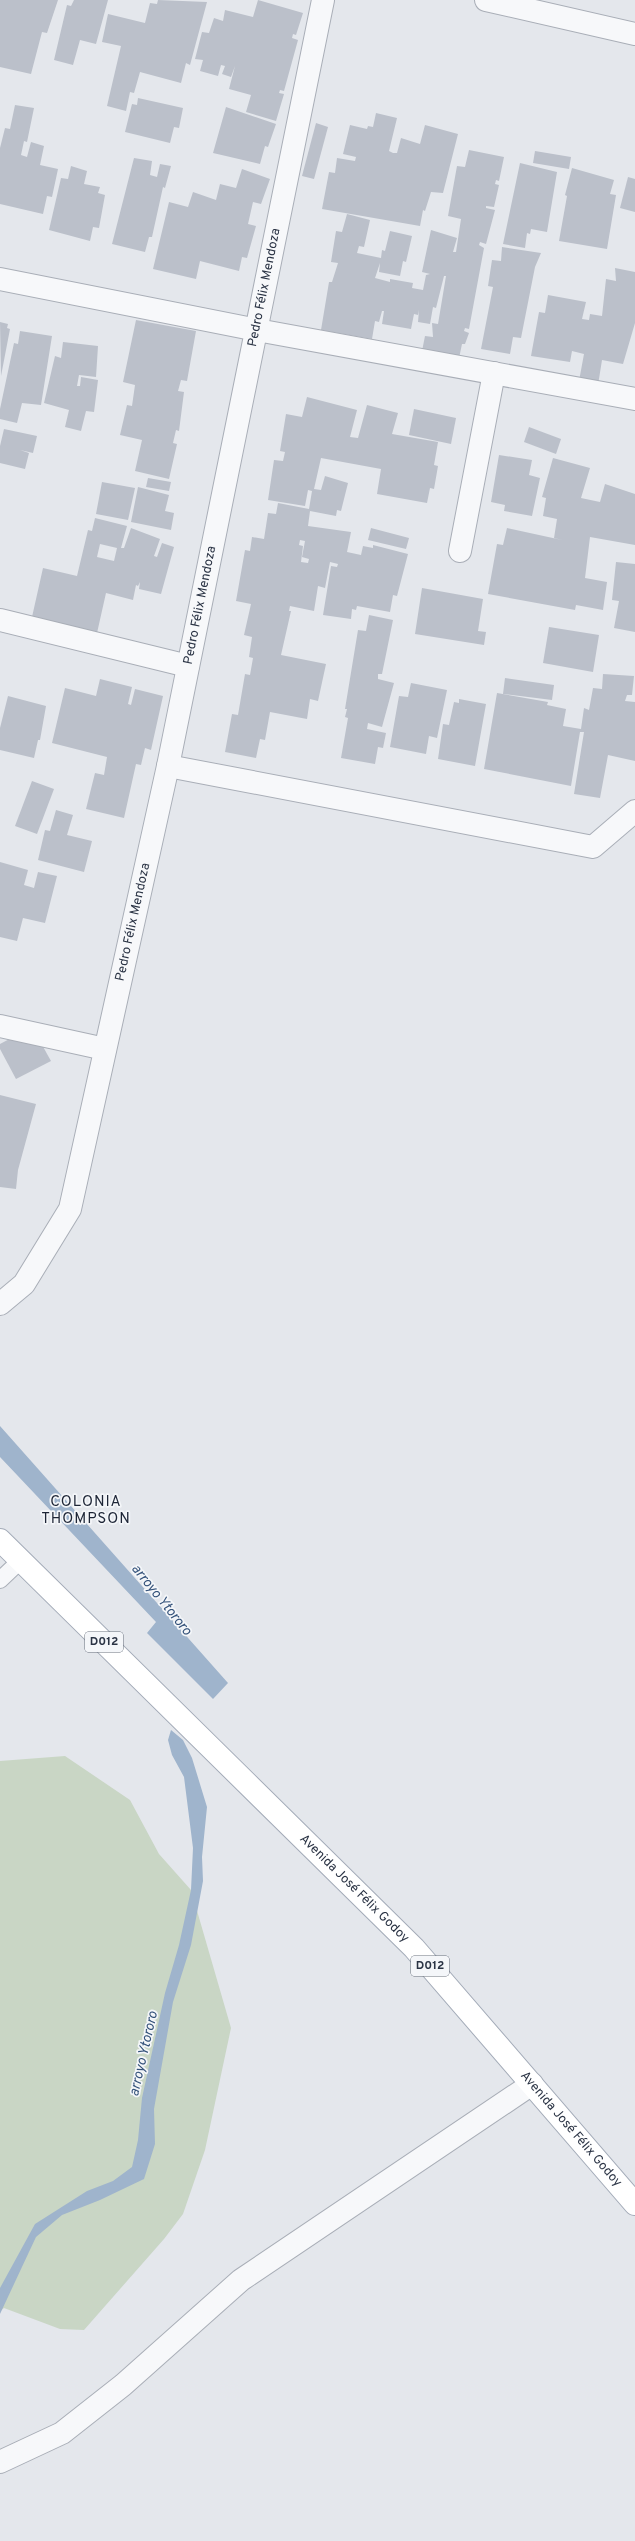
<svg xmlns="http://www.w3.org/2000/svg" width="635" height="2541" viewBox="0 0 635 2541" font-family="Overpass,sans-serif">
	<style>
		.green { fill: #c9d6c5 }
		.water { fill: #9fb4cc }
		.building { fill: #bbc0ca; fill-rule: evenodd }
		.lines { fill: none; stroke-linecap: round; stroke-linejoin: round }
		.service-casing { stroke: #a9aeb7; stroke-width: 18 }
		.minor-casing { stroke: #a9aeb7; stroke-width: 24 }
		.primary-casing { stroke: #a3abb8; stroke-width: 24 }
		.service { stroke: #f7f8fa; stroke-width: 16 }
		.minor { stroke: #f7f8fa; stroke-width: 22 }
		.primary { stroke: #fff; stroke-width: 22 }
		.labels { text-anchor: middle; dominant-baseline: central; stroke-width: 3.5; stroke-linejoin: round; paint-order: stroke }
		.shield { fill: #f4f6f9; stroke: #676e7b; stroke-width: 1 }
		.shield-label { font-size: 12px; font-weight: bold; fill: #2b3445 }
		.street-label { font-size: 13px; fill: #2b3445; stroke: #f4f6f9 }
		.water-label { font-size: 14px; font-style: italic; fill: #34527a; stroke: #f4f6f9 }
		.quarter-label { font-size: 15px; letter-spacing: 1px; fill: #1d2536; stroke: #f4f6f9 }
	</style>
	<rect width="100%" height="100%" fill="#e4e7ec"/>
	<polygon class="green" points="65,1756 130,1800 159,1854 191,1890 231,2028 205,2150 183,2214 164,2239 84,2330 60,2329 4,2308 0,2311 0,1761"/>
	<g class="water">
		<polygon points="0,1426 228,1683 213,1699 147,1633 156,1622 0,1457"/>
		<polygon points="171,1730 183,1740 192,1758 207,1807 202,1857 203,1881 191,1945 173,2002 154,2109 155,2144 144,2179 100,2200 62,2215 36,2237 0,2314 0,2288 35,2224 87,2191 113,2181 132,2167 138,2140 142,2098 165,1993 179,1945 191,1890 193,1848 184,1777 172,1755 168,1740"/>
	</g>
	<g class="building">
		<polygon points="0,0 58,0 47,33 42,32 31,74 0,67"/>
		<polygon points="74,0 108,0 96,44 80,40 73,65 54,60 67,5 71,6"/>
		<polygon points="158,0 207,2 190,65 186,63 181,83 140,72 134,93 130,92 126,111 107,106 121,46 102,42 108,14 145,23 150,3 157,4"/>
		<polygon points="258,0 303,13 296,35 293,34 292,38 298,40 284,91 280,90 279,93 284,94 276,121 246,112 251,95 229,89 235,66 231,77 222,74 225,66 221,65 218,76 200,71 203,60 195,59 202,32 209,33 214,18 223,21 225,10 253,17"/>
		<polygon points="138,98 183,108 179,128 174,127 170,143 125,132 132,104 137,105"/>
		<polygon points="15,105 34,108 27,142 24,141 21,155 27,157 31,142 44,146 40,165 58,169 52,197 47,196 43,214 0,204 0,148 5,128 10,129"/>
		<polygon points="226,107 276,124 268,147 265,146 260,164 213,153"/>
		<polygon points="376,113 397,118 389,151 393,153 397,153 401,138 420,144 425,125 458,134 443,193 431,192 425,211 423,210 420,226 322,209 329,172 335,173 337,158 355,161 356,157 343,154 350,125 367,129 368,126 373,127"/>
		<polygon points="316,123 328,127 314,179 302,176"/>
		<polygon points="469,150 504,157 499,181 496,180 495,184 499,185 494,207 486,206 486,208 495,210 486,244 480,242 479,245 484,248 469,329 465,328 464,331 469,333 465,344 462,344 458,363 421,356 425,336 433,337 432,323 438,324 446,276 444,276 436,308 433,307 430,324 418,322 419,310 418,315 414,314 411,329 382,324 384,311 382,311 379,322 375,321 372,339 321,330 329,282 332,282 338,263 331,262 336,231 342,232 347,214 370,220 364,247 359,246 357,253 381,258 382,250 385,251 390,231 412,236 406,262 403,261 400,276 379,272 380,263 375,278 390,282 390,279 413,283 412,288 423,290 426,275 430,274 422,272 431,230 457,238 453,252 456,252 461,219 448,216 457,166 465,167"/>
		<polygon points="535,151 571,157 569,169 533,163"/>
		<polygon points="134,158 152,161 150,175 157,177 160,164 171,166 165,188 163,187 152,237 149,237 145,252 112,244"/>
		<polygon points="520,163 557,172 547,232 531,229 530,234 527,233 525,248 503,244"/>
		<polygon points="71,166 87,171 84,184 100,187 98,193 105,195 99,228 93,227 90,241 49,230 61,178 68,179"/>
		<polygon points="572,168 614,180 610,194 616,195 607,249 559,241 567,196 565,195"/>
		<polygon points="242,169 270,179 261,204 253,202 248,224 256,226 247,258 242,257 239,271 200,261 196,279 153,269 169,202 188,207 193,192 216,200 220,184 236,188"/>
		<polygon points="628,177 635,179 635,212 620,208"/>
		<polygon points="502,247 541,253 535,267 521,338 513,337 510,354 481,349 493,287 488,286 492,260 501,261"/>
		<polygon points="615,268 635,272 635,323 623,364 602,360 598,385 579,381 584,354 572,351 570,362 531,356 539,312 545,313 548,295 586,302 582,319 589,320 590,314 602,316 606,279 616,281"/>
		<polygon points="136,320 196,331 187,381 181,380 178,391 184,392 179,431 176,430 173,443 177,444 169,479 135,471 142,440 120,435 127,405 132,406 135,385 123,382"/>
		<polygon points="0,322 8,324 7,328 10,329 1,376"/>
		<polygon points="20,331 52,336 41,405 22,403 17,423 0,419 0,409 14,343 18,344"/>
		<polygon points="63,342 98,346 96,377 79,375 77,386 80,386 81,377 98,380 94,412 86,411 81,431 65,427 69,410 44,403 55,356 61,358"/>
		<path d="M307,397l50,13 -7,27 8,1 9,-33 31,8 -6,21 46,8 -4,23 4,1 -4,23 -4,-1 -3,15 -50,-9 4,-25 -60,-11 -7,31 7,1 4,-14 23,7 -7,28 -4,-1 -1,6 -26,-5 -2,15 43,6 -4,20 14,3 2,-9 10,2v-3l35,9 -11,42 -4,-1 -3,17 -33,-6 -1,4 -4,-1 -1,10 -28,-4 8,-49 6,1 1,-3 -8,-2 -5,26 -7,-2 -4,25 -24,-5 -1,5h2l-10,44 45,9 -8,37 -8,-2 -3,20 -37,-7 -5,28 -5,-1 -4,19 -31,-6 7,-38 6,1 7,-41 5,1 3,-17 -4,-1 3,-20 -8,-2 7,-31 -15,-3 9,-51 5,1 2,-14 12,2 4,-26 8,1 2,-11 31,6 3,-18 -4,-1 -3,16 -37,-6 6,-40 9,1 2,-9 -5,-1 6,-37 16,3zM300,540l5,1 -3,16 7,2 -1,4 -7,-1 2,-16 -4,-1z"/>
		<polygon points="414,409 456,418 451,444 409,435"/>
		<polygon points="529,427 561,439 556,454 524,442"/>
		<polygon points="4,429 37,436 33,453 20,450 29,453 25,469 0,463 0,446"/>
		<polygon points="499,455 532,460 529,475 540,478 532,516 504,511 505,505 491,502"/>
		<polygon points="553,458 590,468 581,498 600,502 605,484 635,494 635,545 590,537 585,578 607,582 603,610 576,605 575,610 488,594 497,544 503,545 507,528 562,540 554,538 557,519 543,516 546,498 542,497"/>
		<polygon points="148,478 171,482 169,491 146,487"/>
		<polygon points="102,482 135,488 128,520 96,514"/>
		<polygon points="138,487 169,495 165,511 174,513 171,530 131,522"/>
		<path d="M95,518l32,8 -6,22h3l7,-20 29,11 -6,17 3,1 5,-14 12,4 -13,47 -22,-5 1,-7 -2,4 -2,-1 -3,15 -27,-7 -9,40 -65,-16 11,-49 34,8 11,-46 4,1zM100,544l17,4 -3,13 -17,-4z"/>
		<polygon points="371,528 409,538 406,549 368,540"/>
		<polygon points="616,562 635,564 635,632 614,628 619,601 612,600"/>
		<polygon points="422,588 483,599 478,631 486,632 484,645 415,634"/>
		<polygon points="369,615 393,620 382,674 378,674 378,679 394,683 382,727 368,723 367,729 386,733 383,748 378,747 375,764 341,758 348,718 345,717 347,709 345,709 358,630 366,631"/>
		<polygon points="549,627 599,635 593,672 543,663"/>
		<polygon points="603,674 634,676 632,695 627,695 625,701 635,702 635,761 608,755 600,798 574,794 584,732 580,732 571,786 484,769 497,693 548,702 547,705 566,709 563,726 581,729 584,708 589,710 593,688 602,689"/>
		<polygon points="505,678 554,685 552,700 503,694"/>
		<polygon points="100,679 132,687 128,704 131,705 135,689 163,696 151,750 145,748 141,765 136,764 124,818 86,809 95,773 104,775 107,757 52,743 65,688 96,696"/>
		<polygon points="411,683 447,690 437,738 429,736 426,754 390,747 399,696 408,697"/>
		<polygon points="8,696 46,706 40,740 38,740 34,758 0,750 0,728"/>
		<polygon points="459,699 486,704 475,766 438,759 443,724 449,725 454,702 459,703"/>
		<polygon points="32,781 54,789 37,834 15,826"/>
		<polygon points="56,810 73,815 67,835 92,841 84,872 38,860 45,830 50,831"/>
		<polygon points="0,862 28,870 24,885 34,888 38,872 57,876 45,923 23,918 17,941 0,937"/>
		<polygon points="32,1027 51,1061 16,1079 0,1049 0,1044"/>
		<polygon points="0,1095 36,1104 18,1170 16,1189 0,1187"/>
	</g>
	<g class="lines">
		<g class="service-casing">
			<polyline id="service" points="0,1580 20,1561"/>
		</g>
		<g class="minor-casing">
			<g id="minor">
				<polyline points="486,0 635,34"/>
				<polyline points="0,279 257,330 635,399"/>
				<polyline points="460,551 494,373"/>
				<polyline points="0,620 188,666"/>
				<polyline points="168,766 593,847 635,811"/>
				<polyline points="0,1026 105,1049"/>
				<path id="s1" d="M0,1304l24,-20 46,-75 98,-443 155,-766"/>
				<polyline points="0,2462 62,2433 123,2385 241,2280 532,2084"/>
			</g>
		</g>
		<g class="primary-casing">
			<g id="primary">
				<path id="s2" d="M0,1540l414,408 221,256"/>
			</g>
		</g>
		<use href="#service" class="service"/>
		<use href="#minor" class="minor"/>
		<use href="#primary" class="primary"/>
	</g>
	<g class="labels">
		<g class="shield">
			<rect x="85" y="1632" width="38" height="20" rx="3"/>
			<rect x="411" y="1956" width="38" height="20" rx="3"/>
		</g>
		<g class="shield-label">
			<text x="104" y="1642">D012</text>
			<text x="430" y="1966">D012</text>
		</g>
		<g class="street-label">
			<text stroke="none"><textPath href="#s1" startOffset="1061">Pedro Félix Mendoza</textPath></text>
			<text stroke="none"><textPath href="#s1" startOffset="737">Pedro Félix Mendoza</textPath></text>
			<text stroke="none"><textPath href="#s1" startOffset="413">Pedro Félix Mendoza</textPath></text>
			<text stroke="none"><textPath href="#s2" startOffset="497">Avenida José Félix Godoy</textPath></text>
			<text stroke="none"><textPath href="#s2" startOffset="821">Avenida José Félix Godoy</textPath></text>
		</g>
		<g class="water-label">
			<text transform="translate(161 1600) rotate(51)">arroyo Ytororo</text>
			<text transform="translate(144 2054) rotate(-77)">arroyo Ytororo</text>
		</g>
		<g class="quarter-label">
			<text x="86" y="1502">COLONIA<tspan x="86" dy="17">THOMPSON</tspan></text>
		</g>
	</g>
</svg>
